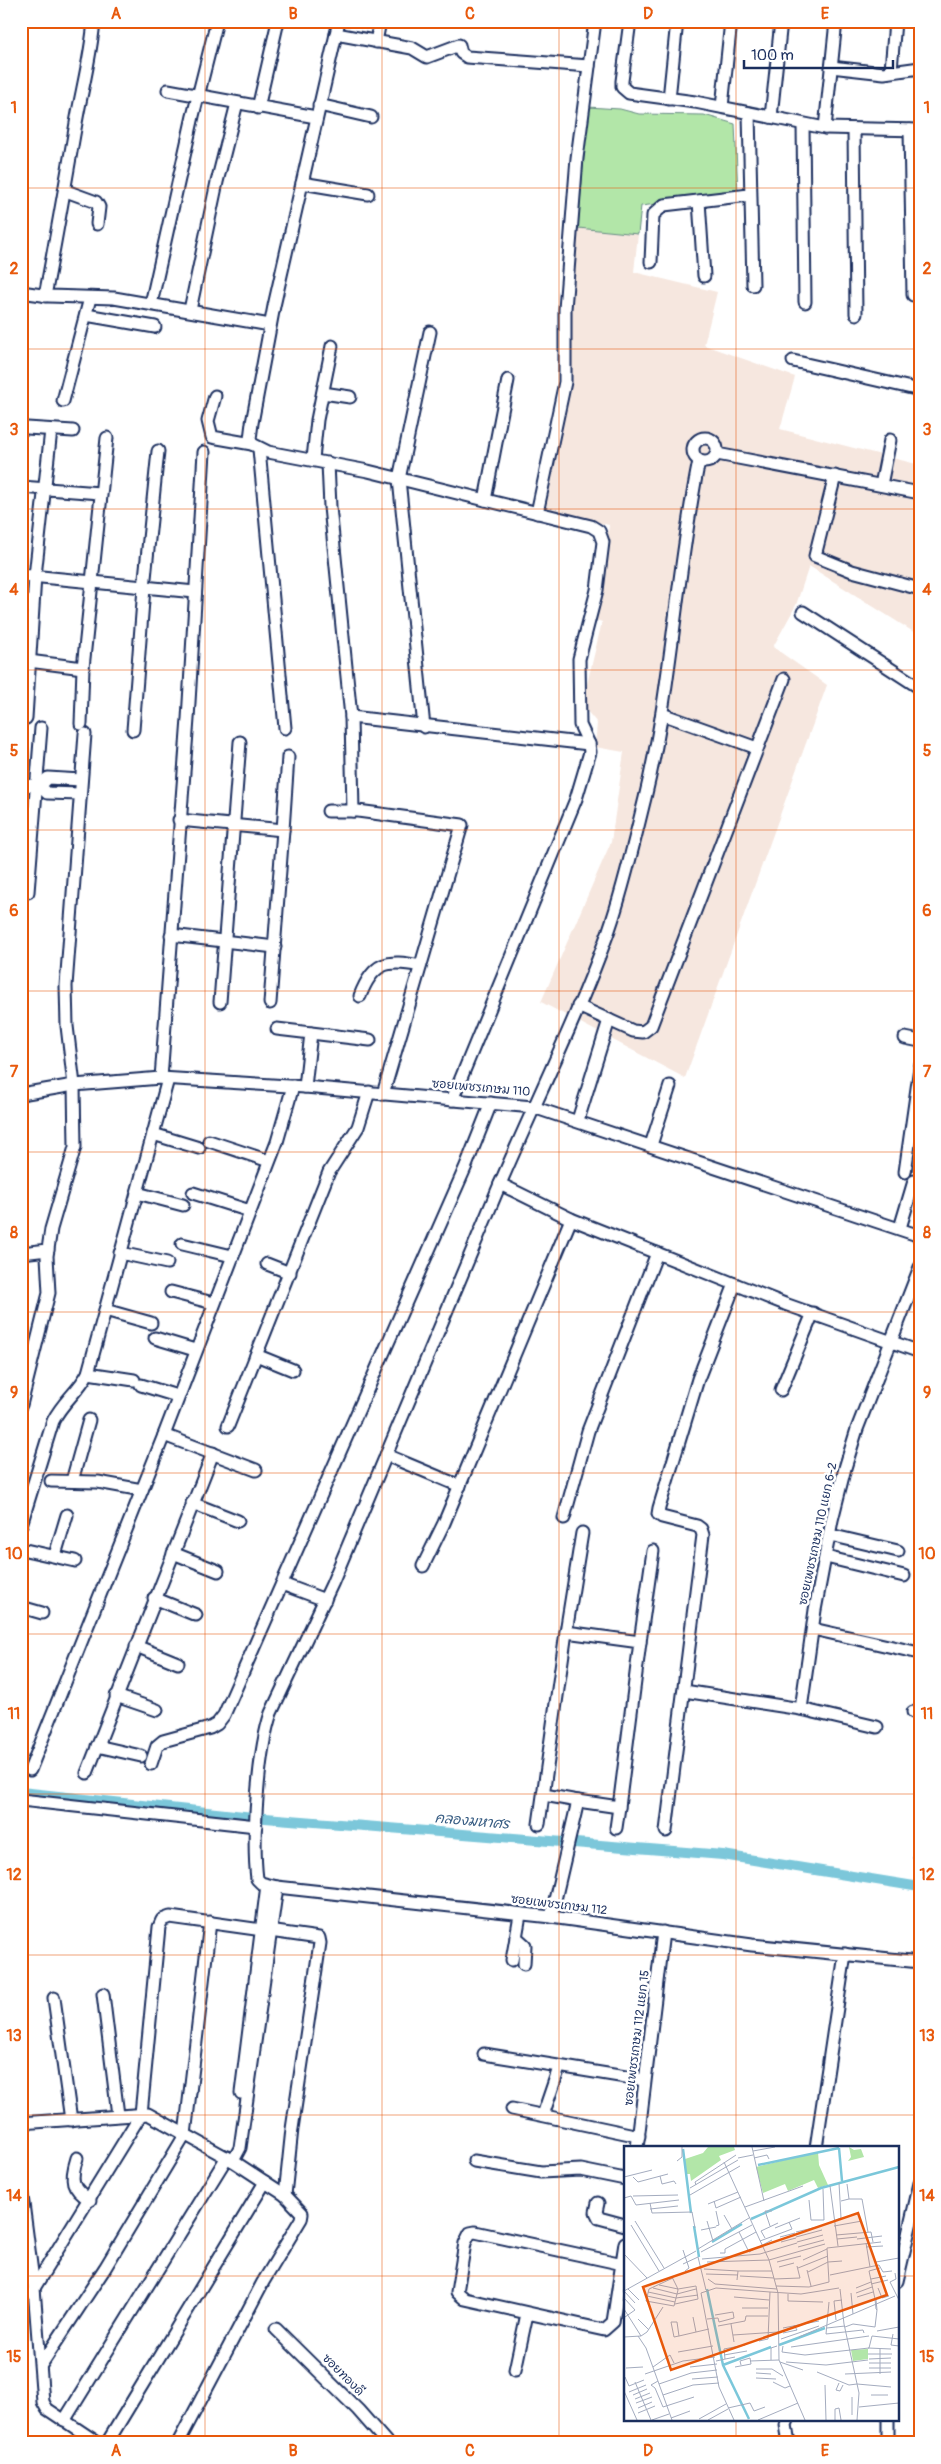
<svg xmlns="http://www.w3.org/2000/svg" width="941" height="2464" viewBox="0 0 941 2464" font-family="Pangolin,'Playpen Sans Thai',sans-serif">
	<style>
		.built { fill: #f6e7df }
		.green { fill: #b2e6a8; stroke: #668a83 }
		.lines { fill: none; stroke-linecap: round; stroke-linejoin: round }
		.canal { stroke: #7bc7da; stroke-width: 10 }
		.street-casing { stroke: #1b2f5e; stroke-width: 15 }
		.street { stroke: #fff; stroke-width: 11 }
		.grid { fill: none; stroke: #e8590c; stroke-width: 1; stroke-opacity: 0.55 }
		.labels { text-anchor: middle; dominant-baseline: central; stroke-width: 5; stroke-linejoin: round; paint-order: stroke }
		.street-label { font-size: 12px; fill: #1b2f5e; stroke: #fff }
		.water-label { font-size: 14px; font-style: italic; fill: #385d83; stroke: #fff }
		.inset-river { fill: none; stroke: #7bc7da; stroke-width: 2.5 }
		.inset-road { fill: none; stroke: #a4acbf; stroke-width: 1 }
		.view { fill: #e8590c; fill-opacity: 0.15; stroke: #e8590c; stroke-width: 2.5 }
		.inset-edge { fill: none; stroke: #1b2f5e; stroke-width: 2.5 }
		.neatline { fill: none; stroke: #e8590c; stroke-width: 2 }
		.grid-label { font-size: 16px; text-anchor: middle; font-weight: bold; fill: #e8590c }
	</style>
	<rect width="100%" height="100%" fill="#fff"/>
	<filter id="ink" filterUnits="userSpaceOnUse"><feTurbulence type="fractalNoise" baseFrequency=".02" numOctaves="2"/><feDisplacementMap in="SourceGraphic" scale="10" xChannelSelector="R" yChannelSelector="G"/><feConvolveMatrix kernelMatrix="1 2 1 2 8 2 1 2 1" color-interpolation-filters="sRGB"/></filter>
	<g filter="url(#ink)">
		<polygon class="built" points="578,228 638,234 634,272 717,292 704,345 795,377 780,429 920,465 920,636 809,566 796,605 773,647 827,685 685,1078 541,1002 611,842 624,752 595,747 597,723 582,705 602,622 596,620 609,525 540,510 567,377 570,309"/>
		<polygon class="green" points="588,107 620,109 639,114 704,115 735,124 738,194 641,206 638,234 578,228"/>
		<g class="lines">
			<polyline class="canal" points="21,1792 253,1817 723,1855 920,1887"/>
			<g class="street-casing">
				<g id="street">
					<polyline points="339,21 274,306 252,423 250,439 252,444 268,452 368,471 591,526 599,531 603,542 597,590 579,659 580,725 589,744 590,752 576,799 452,1100"/>
					<polyline points="630,21 622,81 622,87 629,93 695,102 825,128 920,130"/>
					<polyline points="336,34 412,48 427,57 459,45 461,53 467,57 589,66"/>
					<polyline points="376,42 380,21"/>
					<polyline points="831,67 884,73 920,68"/>
					<polyline points="891,70 895,21"/>
					<polyline points="168,90 316,117"/>
					<polyline points="669,99 677,21"/>
					<polyline points="319,105 371,117"/>
					<polyline points="722,107 731,21"/>
					<polyline points="258,108 278,21"/>
					<polyline points="749,113 753,285"/>
					<polyline points="771,117 781,21"/>
					<polyline points="803,124 805,302"/>
					<polyline points="825,128 836,21"/>
					<polyline points="854,130 856,314"/>
					<polyline points="910,130 913,295"/>
					<polyline points="302,183 368,194"/>
					<polyline points="66,191 96,202 99,207 97,224"/>
					<polyline points="699,201 704,276"/>
					<polyline points="651,262 653,215 664,205 749,195"/>
					<polyline points="21,292 49,296 114,298 270,325"/>
					<path d="M45,296c11,-58 21,-115 31,-173 6,-34 15,-67 18,-102"/>
					<polyline points="151,304 193,116 217,21"/>
					<polyline points="190,310 217,182 237,103"/>
					<polyline points="86,315 155,327"/>
					<polyline points="793,361 920,390"/>
					<polyline points="323,393 350,397"/>
					<polyline points="215,396 208,421 212,437 252,444"/>
					<polyline points="63,401 90,298"/>
					<polyline points="27,428 73,431"/>
					<circle cx="705" cy="450" r="12"/>
					<polyline points="259,449 285,728"/>
					<polyline points="717,454 920,493"/>
					<polyline points="313,459 317,420 332,346"/>
					<path d="M699,461c-23,111 -27,226 -54,337 -11,44 -21,89 -36,132 -31,86 -73,170 -109,254l71,35 214,85 135,48"/>
					<polyline points="328,463 330,507 351,717 353,811"/>
					<polyline points="835,476 815,556 852,571 920,589"/>
					<polyline points="881,485 890,440"/>
					<polyline points="21,487 100,493"/>
					<polyline points="485,500 508,380"/>
					<polyline points="537,513 565,382 565,309 577,158 595,21"/>
					<polyline points="21,575 195,592"/>
					<polyline points="803,612 920,688"/>
					<polyline points="21,660 83,668"/>
					<polyline points="662,714 757,748"/>
					<polyline points="351,717 589,744"/>
					<polyline points="26,718 35,576 51,430"/>
					<polyline points="81,724 83,668 107,438"/>
					<polyline points="424,727 399,479 430,332"/>
					<polyline points="133,730 144,588 158,451"/>
					<polyline points="21,785 40,786"/>
					<polyline points="80,794 47,793 40,786 48,778 81,780"/>
					<polyline points="328,811 358,811 462,825 383,1094"/>
					<polyline points="179,820 283,830 288,757"/>
					<polyline points="28,892 41,728"/>
					<polyline points="171,935 275,947"/>
					<path d="M360,996c13,-34 27,-37 60,-30"/>
					<polyline points="220,1002 240,742"/>
					<polyline points="270,1003 283,830"/>
					<polyline points="578,1006 633,1031 643,1032 651,1026 784,679"/>
					<polyline points="277,1029 311,1033 305,1087"/>
					<polyline points="311,1033 370,1040"/>
					<polyline points="905,1038 920,1041"/>
					<polyline points="161,1078 188,719 204,452"/>
					<polyline points="21,1094 74,1085 161,1078 305,1087 533,1107 920,1236"/>
					<polyline points="578,1120 609,1020"/>
					<polyline points="153,1134 199,1148"/>
					<polyline points="209,1141 269,1161"/>
					<polyline points="651,1145 670,1086"/>
					<polyline points="905,1172 920,1067"/>
					<path d="M500,1184l-168,400 -61,129c-13,38 -19,125 -14,166l4,4 16,4 274,30 201,28 168,17"/>
					<polyline points="137,1193 183,1205"/>
					<polyline points="193,1193 250,1211"/>
					<polyline points="900,1228 914,1181"/>
					<polyline points="182,1244 232,1256"/>
					<polyline points="21,1253 48,1250"/>
					<polyline points="120,1253 167,1263"/>
					<polyline points="267,1264 290,1273"/>
					<polyline points="171,1292 213,1303"/>
					<polyline points="105,1310 151,1323"/>
					<polyline points="155,1338 195,1350"/>
					<polyline points="256,1355 293,1370"/>
					<polyline points="88,1373 134,1380"/>
					<polyline points="141,1385 177,1396"/>
					<polyline points="781,1390 813,1313"/>
					<polyline points="21,1405 49,1293 47,1256 51,1229 75,1147 74,1085 67,1026 66,986 85,734"/>
					<polyline points="228,1426 329,1172 358,1127 369,1092"/>
					<polyline points="386,1455 460,1486"/>
					<polyline points="256,1470 164,1435 277,1142 293,1086"/>
					<polyline points="51,1481 98,1482 142,1490"/>
					<polyline points="72,1481 89,1420"/>
					<polyline points="192,1503 238,1521"/>
					<polyline points="564,1518 588,1431 657,1253"/>
					<path d="M21,1525l32,-104c10,-20 25,-29 35,-48l80,-294"/>
					<polyline points="830,1535 898,1551"/>
					<polyline points="21,1549 75,1561"/>
					<polyline points="173,1553 218,1571"/>
					<polyline points="55,1555 67,1515"/>
					<polyline points="826,1557 904,1576"/>
					<polyline points="423,1566 444,1523 571,1219"/>
					<polyline points="282,1584 325,1600"/>
					<polyline points="154,1598 196,1615"/>
					<polyline points="21,1607 42,1613"/>
					<polyline points="813,1629 915,1652"/>
					<polyline points="566,1632 582,1533"/>
					<polyline points="640,1642 653,1551"/>
					<polyline points="136,1646 178,1663"/>
					<polyline points="684,1691 801,1709 877,1727"/>
					<polyline points="116,1696 157,1710"/>
					<polyline points="801,1709 815,1610 832,1520 845,1468 857,1429 920,1267"/>
					<polyline points="913,1712 920,1712"/>
					<polyline points="97,1746 141,1756"/>
					<polyline points="151,1764 157,1746 163,1741 210,1728 217,1724 224,1715 466,1166 491,1103"/>
					<polyline points="30,1770 164,1435"/>
					<polyline points="87,1773 213,1453"/>
					<polyline points="544,1795 578,1801"/>
					<polyline points="21,1800 256,1826"/>
					<polyline points="539,1824 566,1632 640,1642 619,1807 578,1801 551,1917"/>
					<polyline points="616,1828 619,1807"/>
					<polyline points="666,1831 703,1535 701,1529 697,1526 662,1517 658,1514 659,1508 698,1379 735,1284"/>
					<polyline points="920,1854 920,1856"/>
					<polyline points="516,1937 525,1945 524,1964"/>
					<polyline points="512,1960 520,1915"/>
					<polyline points="103,1994 118,2115"/>
					<polyline points="54,1998 71,2120"/>
					<polyline points="484,2054 644,2080"/>
					<polyline points="241,2093 267,1885"/>
					<polyline points="512,2109 639,2136"/>
					<polyline points="543,2115 559,2068"/>
					<polyline points="21,2123 148,2114 233,2161 285,2195 302,2213 301,2219 263,2282 178,2443"/>
					<polyline points="637,2148 663,1932"/>
					<polyline points="816,2148 845,1954"/>
					<path d="M77,2158c-7,22 -6,30 13,42"/>
					<polyline points="233,2161 240,2148 277,1887"/>
					<polyline points="474,2161 541,2172 581,2170 625,2179"/>
					<polyline points="21,2188 34,2288 43,2402 47,2409 98,2443"/>
					<polyline points="598,2203 596,2212 599,2218 625,2225"/>
					<polyline points="623,2264 475,2232 470,2233 465,2243 457,2292 465,2299 604,2330 613,2322 625,2243"/>
					<polyline points="897,2281 920,2183"/>
					<polyline points="34,2288 141,2114 159,1927 162,1920 170,1917 319,1938 320,1943 292,2129 285,2195"/>
					<polyline points="276,2329 358,2410 387,2443"/>
					<polyline points="41,2365 105,2268 185,2135 210,1922"/>
					<polyline points="515,2370 527,2314"/>
					<polyline points="788,2420 786,2425 789,2443"/>
					<polyline points="888,2420 888,2443"/>
					<polyline points="64,2421 227,2157"/>
					<polyline points="107,2443 265,2182"/>
				</g>
			</g>
			<use href="#street" class="street"/>
		</g>
	</g>
	<path class="grid" d="M205,21v2422M382,21v2422M559,21v2422M736,21v2127M21,188h899M21,349h899M21,509h899M21,670h899M21,830h899M21,991h899M21,1152h899M21,1312h899M21,1473h899M21,1634h899M21,1794h899M21,1955h899M21,2115h899M21,2276h604M897,2276h23M736,2420v23"/>
	<g class="labels">
		<g class="street-label">
			<text transform="translate(481 1088) rotate(5)">ซอยเพชรเกษม 110</text>
			<text transform="translate(818 1534) rotate(-78)">ซอยเพชรเกษม 110 แยก 6-2</text>
			<text transform="translate(559 1905) rotate(7)">ซอยเพชรเกษม 112</text>
			<text transform="translate(637 2038) rotate(-83)">ซอยเพชรเกษม 112 แยก 15</text>
			<text transform="translate(343 2375) rotate(45)">ซอยทองดี</text>
		</g>
		<g class="water-label">
			<text transform="translate(472 1821) rotate(5)">คลองมหาศร</text>
		</g>
	</g>
	<g transform="translate(624 2146)">
		<rect width="275" height="275" fill="#fff"/>
		<path d="M84,1h26l1,3 -16,6 2,4 -30,21 -1,-7h-4l-1,-15 18,-6zM225,1l5,3 7,-1 3,8 -16,4 3,-4zM194,6l1,13 9,20 -10,3 -4,-8 -26,11 -3,-7 -22,9 -7,-26zM244,203v10l-15,2 -2,-11z" fill="#b2e6a8"/>
		<path class="inset-river" d="M215,2l3,33M59,3l8,64M134,19l81,-17M127,73l70,-31 78,-21M70,80l5,31M88,96l30,-18M83,143l16,76 26,54M155,199l46,-17M99,219l48,-18"/>
		<path class="inset-road" d="M128,1l12,54M129,5l22,-4M114,12l15,-3M130,12l13,-3 2,4M53,15l5,-4v-10M100,16l45,98 9,33 1,67 26,60M36,30l2,8 12,-3 2,3M0,31l28,-7M9,31l5,5 30,-8M72,39l-1,-3 41,-27M206,40l8,60M66,42l48,-28M66,49l50,-29M9,50l45,-1M0,52l7,-2 5,9 43,-5M225,53h13l6,33M185,54l2,20h13l-1,-31M90,55l2,7 25,-11M217,55l8,-2 -2,-15M26,57l2,10 40,-1 3,16M84,58l30,-12M121,61l58,-21M26,63l28,-3M100,69l8,14M11,75l29,47M83,75l6,20M209,75l8,-3 -2,-35M7,79l28,46M92,80l3,-1 -3,-14M146,80l-5,-15h7M210,80l28,-5M151,82l25,-10M77,84l15,-3M115,86l10,20M172,86l25,-6M212,89l35,-3 2,10M156,91l15,-4M172,91l26,-7M141,92l-4,-7 17,-8M213,93l20,-2M233,93l25,-3M136,95l32,-12 -3,-7M157,96l15,-4M173,96l26,-7M242,97l4,24M174,101l26,-7M242,101l17,-1M74,103l51,-31M59,104l6,18 -4,3M77,106l51,-27M125,106l23,-12M96,107h5v-4l31,-17M0,108l23,24M78,113l58,-5 37,-11M145,114l56,-16M179,114l24,-11M83,116l62,-2M153,116l24,-6M252,116l23,-4M59,118l15,-7 8,33M155,121l15,-4M174,122l30,-12M80,123l34,2M183,124l4,16M184,126l20,-10 14,-1M271,127l1,6 -6,3 9,18M82,128l32,1M206,129l49,-10 4,7 9,-1M116,130l34,2M48,131l5,10 1,3 -4,16 -28,-5 3,-12 24,-11M84,133l7,5 62,5M150,133l26,-1 -3,-12M247,133l15,-3M113,134l1,-9h34M247,138l17,-4M35,139l19,4 18,-3 2,13 -23,5M152,140l33,1 20,-5 -2,-34 54,-6M29,142l24,6 19,-5M232,142l15,-6M254,142l4,10 7,-2M4,143l11,11M216,143l4,35 15,69 -2,27M0,145l72,-40M0,145l11,12M24,146l28,6M227,147l2,21M232,147l16,-6M164,148v7l35,1M23,150l28,6M110,151l35,3M233,151l16,-5M0,152l11,12 -10,7M52,152l22,-3M251,153l-6,-28 11,-3M251,153l1,1 1,10 -1,-1zM205,156l-3,32 37,-4 1,3M118,162h26M0,163l17,27M69,171l3,15M14,173l11,11M83,173l11,-1 1,4 15,-4 -1,-6 -18,3M212,174l-2,-19 8,-1M107,178l3,18M94,180l27,-5 1,-5h22M221,181l8,-3 22,3 2,-17M159,182l36,-7M203,182l18,-2M253,185l22,-4M159,187l14,-3 -3,-5M269,188l-2,11 8,1M109,189l45,-3M14,190l8,12 26,72M55,190l-2,-14h-6l3,15 5,-1 30,-7M0,191l17,-1 6,-4 16,-25M175,191l96,-41M157,193l38,-13M135,195l9,-2 2,-47 31,2 38,-6M159,200l-1,6 23,3 64,-7 3,-12 27,3M167,201l78,-11M244,202l23,1M256,203v25M54,206l35,-6M244,208h24M100,209l23,-4M101,213l-1,-10 21,-4M245,213l22,-1M147,214v-12l6,-2M92,215l19,-4M126,215l29,-1M156,216l23,8M162,216l40,3 42,-5M245,217h22M29,221l17,-12 4,8M66,221l27,-3M111,221l16,-3 -1,-6 -10,3 1,4M2,222l17,-1M245,222h22M132,223h16l11,7M193,226l32,13 8,-1M132,227l15,1M21,228l38,-13 32,-4M221,228l46,-2M1,231l4,9 15,-6M132,232l20,1M68,233l26,-2M34,235l-7,4 4,3 8,19 31,-10M11,236l16,38M149,236l12,6 5,-2M215,237l-3,7 4,1 3,-6M35,238l32,-11 26,-3M233,238l34,3M201,239l1,35M0,245l13,29M5,246l17,-7M9,249l14,-6M39,249l30,-10 26,-2M247,249h17M11,253l15,-6M12,257l16,-6M235,261l40,-4M14,262l14,-6M104,262l22,-5 4,8 11,-4M14,267l17,-7M228,269v-18M47,272l19,-7M75,273l27,-15M28,274l17,-6M84,274l20,-11M110,274l-15,-33 -18,-94 15,-5 54,4M134,274l40,-17M211,274v-11l4,-1 2,12"/>
		<path class="view" d="M234,67l29,82 -216,75 -28,-83z"/>
		<rect width="275" height="275" class="inset-edge"/>
	</g>
	<rect width="941" height="2464" fill="none" stroke="#fff" stroke-width="55"/>
	<path d="M744 60v8h149v-8" fill="none" stroke="#1b2f5e" stroke-width="2.5"/>
	<text x="751" y="60" font-size="15" fill="#1b2f5e" stroke="#ffffff" stroke-width="4" paint-order="stroke">100 m</text>
	<rect x="28" y="28" width="886" height="2408" class="neatline"/>
	<g class="grid-label">
		<text x="116" y="19">A</text>
		<text x="293" y="19">B</text>
		<text x="470" y="19">C</text>
		<text x="648" y="19">D</text>
		<text x="825" y="19">E</text>
		<text x="14" y="113">1</text>
		<text x="927" y="113">1</text>
		<text x="14" y="274">2</text>
		<text x="927" y="274">2</text>
		<text x="14" y="435">3</text>
		<text x="927" y="435">3</text>
		<text x="14" y="595">4</text>
		<text x="927" y="595">4</text>
		<text x="14" y="756">5</text>
		<text x="927" y="756">5</text>
		<text x="14" y="916">6</text>
		<text x="927" y="916">6</text>
		<text x="14" y="1077">7</text>
		<text x="927" y="1077">7</text>
		<text x="14" y="1238">8</text>
		<text x="927" y="1238">8</text>
		<text x="14" y="1398">9</text>
		<text x="927" y="1398">9</text>
		<text x="14" y="1559">10</text>
		<text x="927" y="1559">10</text>
		<text x="14" y="1719">11</text>
		<text x="927" y="1719">11</text>
		<text x="14" y="1880">12</text>
		<text x="927" y="1880">12</text>
		<text x="14" y="2041">13</text>
		<text x="927" y="2041">13</text>
		<text x="14" y="2201">14</text>
		<text x="927" y="2201">14</text>
		<text x="14" y="2362">15</text>
		<text x="927" y="2362">15</text>
		<text x="116" y="2456">A</text>
		<text x="293" y="2456">B</text>
		<text x="470" y="2456">C</text>
		<text x="648" y="2456">D</text>
		<text x="825" y="2456">E</text>
	</g>
</svg>
